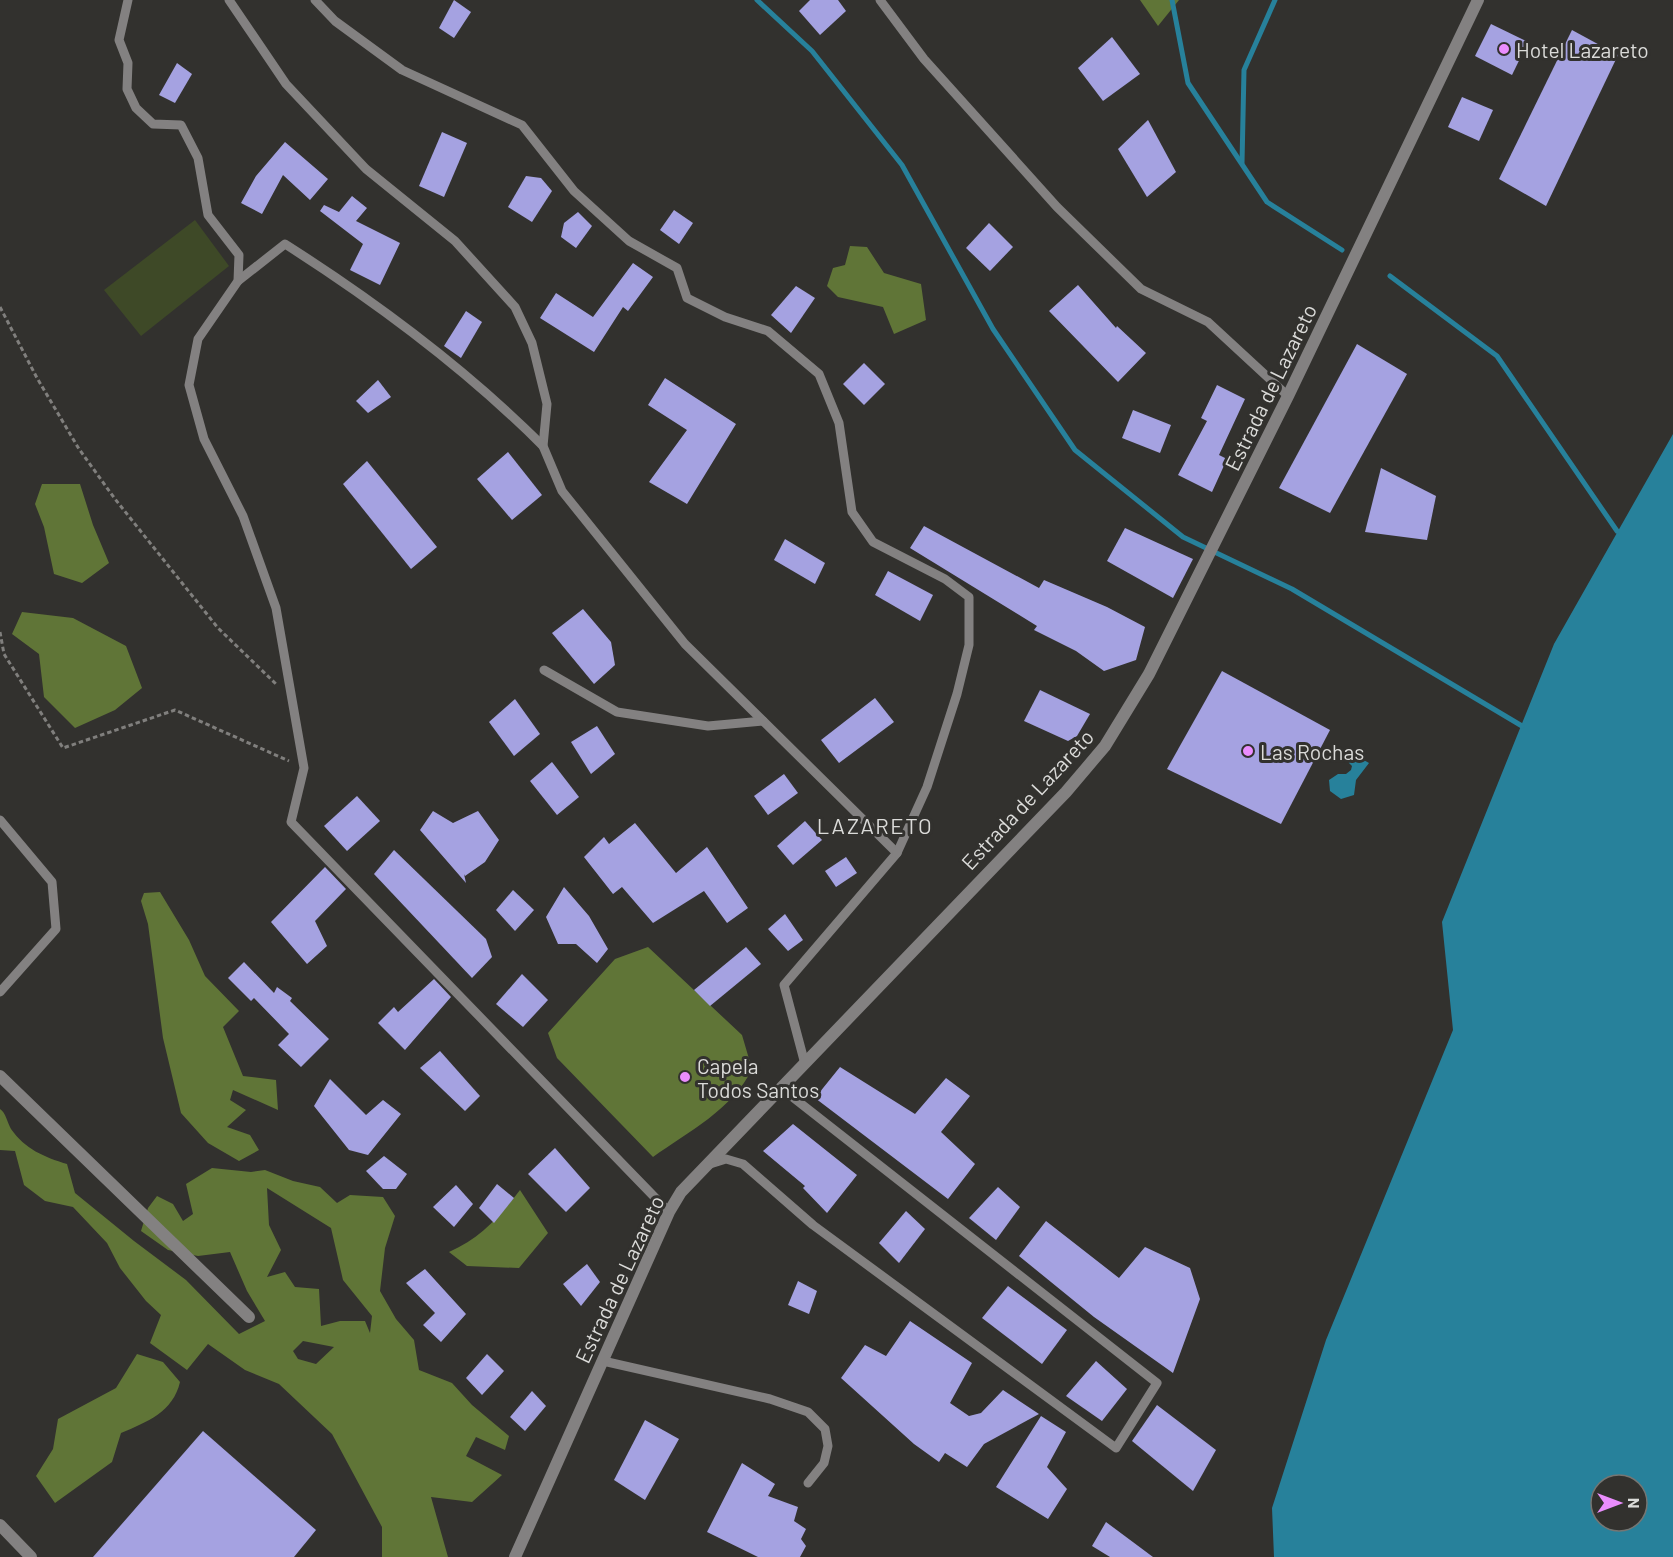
<svg xmlns="http://www.w3.org/2000/svg" width="1673" height="1557" viewBox="0 0 1673 1557" font-family="Barlow,sans-serif">
	<style>
		.green { fill: #3e4927 }
		.forest { fill: #607537; fill-rule: evenodd }
		.water { fill: #27819b; fill-rule: evenodd }
		.lines { fill: none; stroke-linecap: round; stroke-linejoin: round }
		.stream { stroke: #27819b; stroke-width: 5 }
		.building { fill: #a5a2e1 }
		.path { stroke: #807f7d; stroke-width: 3; stroke-dasharray: 4.5 3; stroke-linecap: butt }
		.service { stroke: #838181; stroke-width: 9 }
		.minor { stroke: #838181; stroke-width: 12 }
		.tertiary { stroke: #838181; stroke-width: 12 }
		.poi-dot { fill: #ea8dfd; stroke: #32312e; stroke-width: 2 }
		.labels { text-anchor: middle; dominant-baseline: central; stroke-width: 6; stroke-linejoin: round; paint-order: stroke }
		.poi-label { font-size: 21px; fill: #dbdbd9; stroke: #32312e; text-anchor: start }
		.street-label { font-size: 21px; fill: #dbdbd9; stroke: #32312e }
		.neighbourhood-label { font-size: 22px; letter-spacing: 1.5px; fill: #dbdbd9; stroke: #32312e }
	</style>
	<rect width="100%" height="100%" fill="#32312e"/>
	<polygon class="green" points="195,220 229,266 141,336 104,290"/>
	<g class="forest">
		<polygon points="1140,0 1179,0 1158,26"/>
		<polygon points="850,246 867,247 884,273 921,284 926,320 894,334 883,307 838,297 827,286 833,268 845,265"/>
		<polygon points="42,484 80,484 93,525 109,563 82,583 54,574 44,527 35,504"/>
		<polygon points="22,612 73,618 126,646 142,688 115,710 75,728 44,697 39,654 12,634"/>
		<polygon points="160,892 189,940 205,976 239,1011 223,1027 243,1076 276,1080 278,1110 233,1090 230,1100 246,1110 227,1127 250,1135 259,1150 239,1161 208,1143 181,1113 163,1038 148,924 141,901 144,893"/>
		<path d="M648,947l94,88 10,34c-19,40 -64,63 -99,88l-96,-99 -9,-25 67,-74z"/>
		<path d="M0,1109c6,4 7,13 11,20 14,20 33,28 56,35l8,29 59,48 52,39 53,54 26,-13 -18,-30 -17,-39 -32,4 -30,-6 -27,-19 7,-23 9,-12 16,8 10,17 10,-7 -7,-30 26,-16 39,4 14,-2 28,11 27,6 17,16 13,-8 33,2 12,19 -10,32 -5,43 16,28 18,21 5,30 33,13 20,22 37,31 -4,14 -29,-13 -10,19 36,19 -30,27 -41,-5 17,60h-66v-30l-50,-93 -53,-50 -34,-14 -37,-26 -21,26 -37,-27 11,-28 -15,-14 -26,-33 -13,-25 -34,-36 -28,-6 -21,-16 -9,-34 -15,-1zM267,1188l64,40 12,52 29,36 -2,17 -5,-12h-25l-19,5 -2,-37 -24,-2 -10,-15 -18,5 14,-27 -12,-25zM303,1341l31,6 -18,17 -18,-5 -5,-8z"/>
		<path d="M520,1190l28,43 -29,35 -52,-2 -18,-14c32,-14 50,-35 71,-62z"/>
		<path d="M137,1354l26,8 17,20c-7,30 -33,40 -59,51l-9,29 -57,41 -19,-27 17,-27 5,-30 58,-31z"/>
	</g>
	<g class="water">
		<path d="M1673,434v1123h-399l-2,-49 54,-168 127,-310 -11,-108 112,-278zM1601,1485h36v36h-36z"/>
		<polygon points="1345,753 1353,754 1369,763 1356,780 1354,795 1341,799 1330,791 1329,780 1338,774 1346,774 1351,770 1352,766 1343,757"/>
	</g>
	<g class="lines">
		<g class="stream">
			<polyline points="757,0 812,51 902,165 993,329 1075,450 1183,537 1292,589 1522,726"/>
			<polyline points="1172,0 1188,83 1267,202 1342,250"/>
			<polyline points="1242,163 1244,70 1275,0"/>
			<polyline points="1390,276 1497,356 1617,531"/>
		</g>
	</g>
	<g class="building">
		<polygon points="454,0 471,12 454,38 439,28"/>
		<polygon points="810,0 838,0 846,11 820,35 799,11"/>
		<polygon points="1491,24 1528,42 1512,75 1475,56"/>
		<polygon points="1572,30 1618,55 1546,206 1499,179"/>
		<polygon points="1112,37 1140,74 1103,101 1078,68"/>
		<polygon points="177,63 192,74 175,103 159,95"/>
		<polygon points="1462,97 1493,110 1479,141 1448,127"/>
		<polygon points="1148,120 1176,172 1147,197 1118,149"/>
		<polygon points="442,132 467,143 444,197 419,186"/>
		<polygon points="285,142 328,179 310,200 283,175 262,214 241,203 256,176"/>
		<polygon points="526,176 541,178 552,191 532,222 508,207"/>
		<polygon points="352,196 367,208 356,221 400,243 380,285 350,270 363,244 320,211 324,205 339,212"/>
		<polygon points="674,210 693,223 679,244 660,230"/>
		<polygon points="578,212 592,226 576,248 561,237 564,223"/>
		<polygon points="989,223 1013,247 990,271 966,248"/>
		<polygon points="633,263 653,277 628,311 623,307 594,352 540,318 556,293 593,317"/>
		<polygon points="1078,285 1116,328 1117,326 1146,353 1118,382 1049,311"/>
		<polygon points="796,286 815,298 791,333 771,315"/>
		<polygon points="466,311 482,322 461,358 444,346"/>
		<polygon points="1357,344 1407,374 1330,513 1279,488"/>
		<polygon points="864,363 885,384 864,405 843,384"/>
		<polygon points="665,378 736,424 687,504 649,482 687,430 648,405"/>
		<polygon points="378,380 391,397 368,413 356,401"/>
		<polygon points="1217,385 1245,399 1219,455 1227,459 1212,492 1178,475 1207,421 1201,418"/>
		<polygon points="1133,410 1171,425 1160,453 1122,438"/>
		<polygon points="508,452 542,495 512,520 477,479"/>
		<polygon points="367,461 437,547 411,569 343,484"/>
		<polygon points="1381,468 1436,496 1427,540 1365,532"/>
		<polygon points="924,526 1039,588 1044,580 1107,607 1145,627 1136,660 1104,671 1076,651 1034,630 1037,626 910,548"/>
		<polygon points="1125,528 1193,559 1173,598 1107,561"/>
		<polygon points="785,539 825,563 815,584 774,560"/>
		<polygon points="888,571 933,595 920,621 875,595"/>
		<polygon points="583,609 611,642 615,665 594,684 552,633"/>
		<polygon points="1222,671 1330,730 1281,824 1167,769"/>
		<polygon points="1040,690 1090,714 1077,736 1068,741 1024,721"/>
		<polygon points="875,698 894,722 839,763 821,740"/>
		<polygon points="515,699 540,734 514,756 489,722"/>
		<polygon points="597,726 615,754 591,774 571,742"/>
		<polygon points="552,762 579,797 557,815 530,781"/>
		<polygon points="784,774 798,793 768,815 754,796"/>
		<polygon points="357,796 380,821 347,851 324,826"/>
		<polygon points="433,811 453,823 478,811 499,840 485,862 465,876 464,874 466,883 420,830"/>
		<polygon points="805,821 822,840 793,865 777,846"/>
		<polygon points="635,823 676,873 707,847 748,908 727,923 704,891 653,923 622,887 613,894 584,857 604,837 609,844"/>
		<polygon points="394,850 486,939 492,957 472,978 374,874"/>
		<polygon points="846,857 857,873 836,887 825,871"/>
		<polygon points="325,867 346,889 315,921 327,946 307,964 271,922"/>
		<polygon points="564,887 589,916 608,949 597,963 576,944 558,944 546,917"/>
		<polygon points="513,890 534,910 515,931 496,910"/>
		<polygon points="785,914 803,940 788,951 768,929"/>
		<polygon points="746,947 761,964 710,1006 694,990"/>
		<polygon points="244,962 274,993 277,987 292,998 290,1001 329,1039 301,1067 278,1045 289,1034 254,998 251,1001 228,978"/>
		<polygon points="522,974 548,1000 523,1027 496,1004"/>
		<polygon points="434,979 451,997 405,1050 378,1023 394,1007 398,1012"/>
		<polygon points="440,1051 480,1096 465,1111 420,1068"/>
		<polygon points="840,1067 915,1114 946,1078 970,1096 941,1132 975,1164 948,1199 815,1098"/>
		<polygon points="330,1079 366,1115 383,1100 401,1114 368,1155 349,1150 314,1106"/>
		<polygon points="793,1124 857,1175 827,1213 803,1188 805,1186 763,1151"/>
		<polygon points="555,1148 590,1188 566,1212 528,1174"/>
		<polygon points="384,1156 407,1174 396,1189 383,1189 366,1171"/>
		<polygon points="497,1184 514,1198 494,1223 479,1208"/>
		<polygon points="456,1185 473,1204 454,1227 433,1207"/>
		<polygon points="998,1187 1020,1207 996,1240 969,1218"/>
		<polygon points="906,1211 925,1229 899,1263 879,1243"/>
		<polygon points="1046,1221 1119,1278 1145,1247 1190,1268 1200,1299 1173,1373 1094,1317 1019,1256"/>
		<polygon points="587,1264 600,1282 581,1306 563,1284"/>
		<polygon points="425,1269 466,1314 441,1342 423,1325 435,1313 406,1283"/>
		<polygon points="798,1281 817,1291 809,1314 788,1305"/>
		<polygon points="1008,1286 1067,1330 1042,1364 982,1318"/>
		<polygon points="910,1321 972,1363 950,1403 969,1416 981,1413 1003,1390 1039,1414 984,1444 967,1467 945,1453 939,1462 914,1444 841,1378 865,1345 886,1356"/>
		<polygon points="487,1354 504,1371 482,1395 466,1378"/>
		<polygon points="1096,1361 1127,1389 1102,1421 1066,1396"/>
		<polygon points="532,1391 546,1406 525,1431 510,1417"/>
		<polygon points="1157,1405 1216,1450 1193,1491 1132,1441"/>
		<polygon points="1041,1416 1066,1432 1047,1467 1067,1489 1048,1519 996,1487"/>
		<polygon points="645,1420 679,1439 645,1500 614,1480"/>
		<polygon points="203,1431 316,1530 294,1557 93,1557"/>
		<polygon points="742,1463 775,1484 768,1496 798,1507 794,1521 806,1529 801,1539 806,1546 800,1557 758,1557 707,1532"/>
		<polygon points="1106,1522 1153,1557 1110,1557 1092,1546"/>
	</g>
	<g class="lines">
		<g class="path">
			<polyline points="0,307 37,378 79,449 115,499 218,628 276,684"/>
			<polyline points="0,632 4,654 63,748 175,710 289,761"/>
		</g>
		<g class="service">
			<polyline points="128,0 119,40 128,63 127,89 136,108 153,124 181,125 198,158 208,215 239,255 238,281 198,339 189,385 204,439 243,516 276,608 304,768 291,822 669,1212"/>
			<polyline points="229,0 286,84 366,169 455,241 515,307 532,343 547,404 543,446 562,491 685,644 897,853 784,985 805,1064"/>
			<polyline points="315,0 335,21 402,70 522,125 574,191 629,241 677,268 687,298 725,317 768,331 819,374 839,423 852,512 873,542 945,579 969,597 969,645 957,694 927,787 897,853"/>
			<polyline points="880,0 924,59 1057,207 1141,289 1208,322 1288,396"/>
			<path d="M238,281l47,-37c91,58 181,125 258,202"/>
			<polyline points="544,670 617,712 708,726 763,721"/>
			<polyline points="0,820 52,882 56,929 0,992"/>
			<polyline points="710,1164 726,1159 743,1164 813,1225 1116,1448 1157,1383 781,1088"/>
			<polyline points="603,1361 770,1399 808,1412 825,1429 828,1446 824,1463 808,1483"/>
		</g>
		<g class="minor">
			<polyline points="0,1076 249,1317"/>
			<polyline points="0,1525 31,1557"/>
		</g>
		<polyline class="tertiary" points="515,1557 669,1212 681,1192 1066,792 1105,746 1149,674 1288,396 1478,0"/>
	</g>
	<g class="poi-dot">
		<circle cx="1504" cy="49" r="6"/>
		<circle cx="1248" cy="751" r="6"/>
		<circle cx="685" cy="1077" r="6"/>
	</g>
	<g class="labels">
		<g class="poi-label">
			<text x="1516" y="49">Hotel Lazareto</text>
			<text x="1260" y="751">Las Rochas</text>
			<text x="697" y="1065">Capela<tspan x="697" dy="24">Todos Santos</tspan></text>
		</g>
		<g class="street-label">
			<text transform="translate(1270 387) rotate(-64)">Estrada de Lazareto</text>
			<text transform="translate(1027 799) rotate(-47)">Estrada de Lazareto</text>
			<text transform="translate(619 1279) rotate(-65)">Estrada de Lazareto</text>
		</g>
		<g class="neighbourhood-label">
			<text x="875" y="825">LAZARETO</text>
		</g>
	</g>
	<g transform="translate(1619 1503) rotate(90)"><circle r="28" fill="#32312e" stroke="#767572" stroke-width="1.5"/>
	<path d="M0-4.5L10 22L0 15L-10 22Z" fill="#ea8dfd"/>
	<text y="-9" font-size="16" font-weight="bold" text-anchor="middle" fill="#dbdbd9">N</text>
	</g>
</svg>
